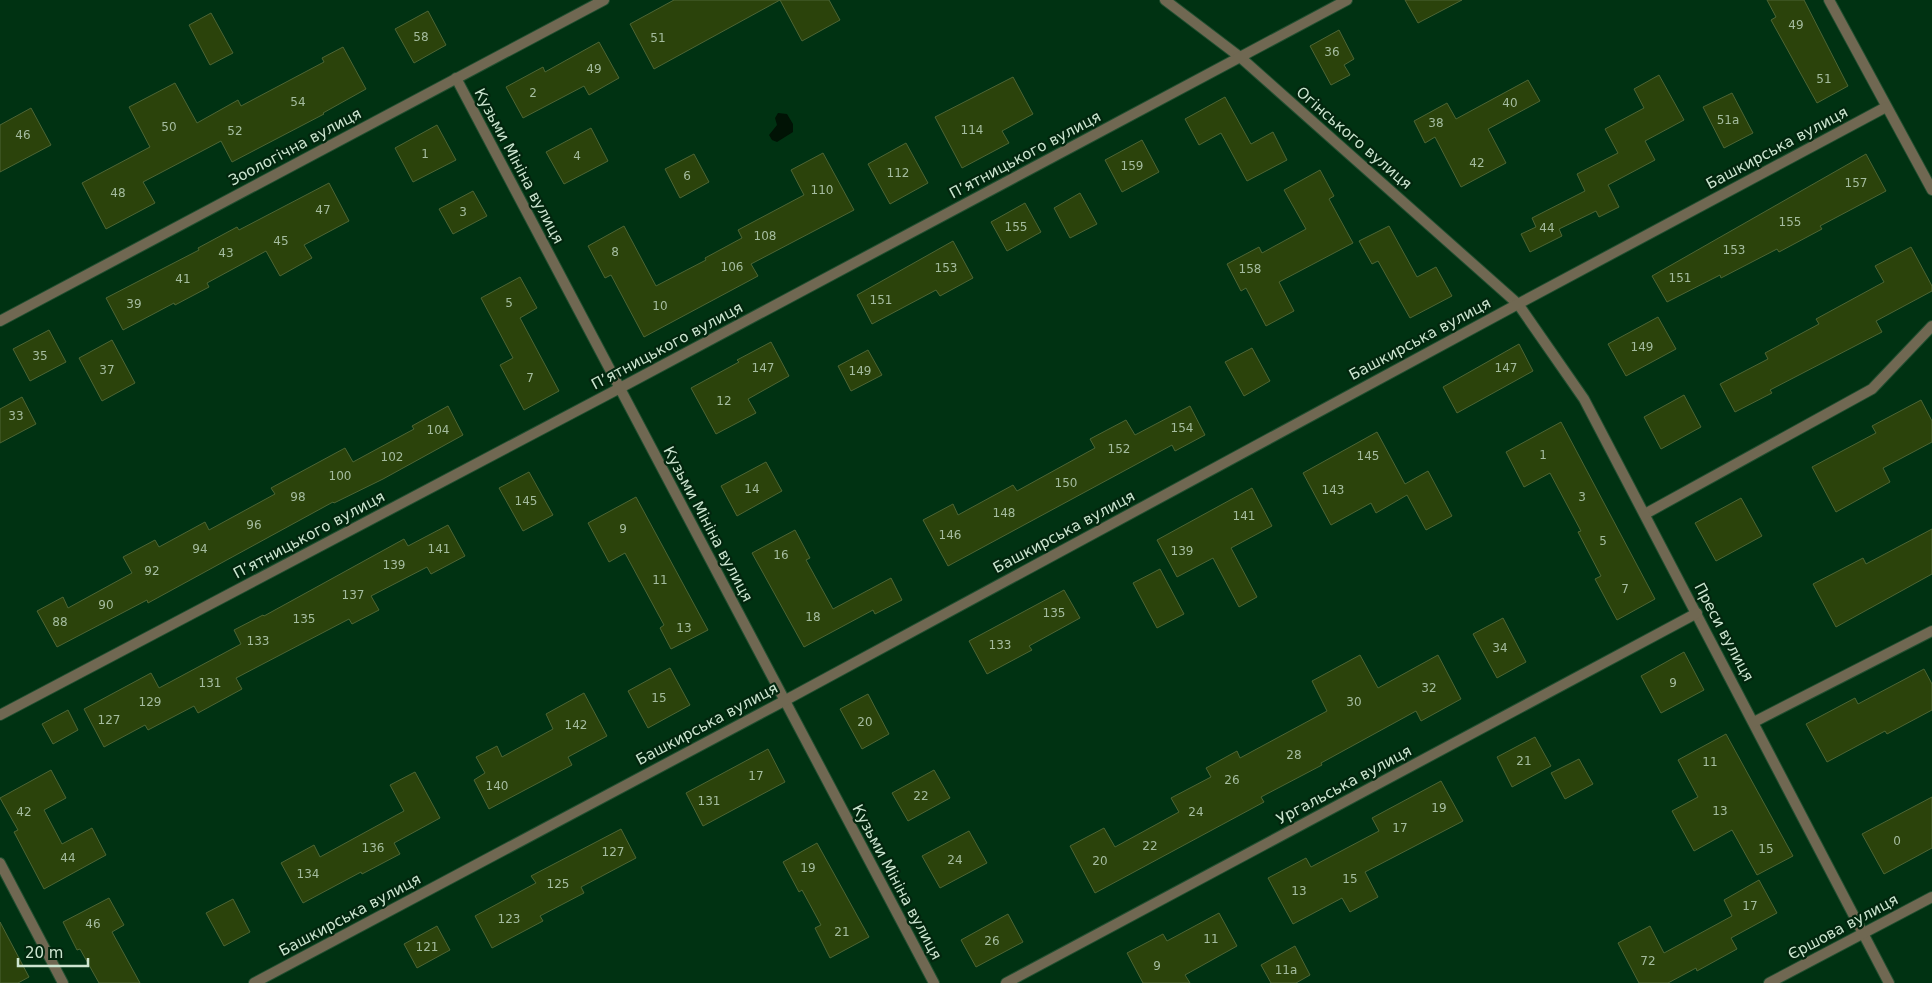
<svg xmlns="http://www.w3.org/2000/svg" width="1932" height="983" viewBox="0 0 1932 983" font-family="'DejaVu Sans',sans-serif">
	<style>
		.water { fill: #011305 }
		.building { fill: #2b430b; stroke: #4d6535 }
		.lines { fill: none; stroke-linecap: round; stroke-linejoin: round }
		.lane-casing { stroke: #214f30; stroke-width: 12 }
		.street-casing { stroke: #214f30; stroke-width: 12 }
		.lane { stroke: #706852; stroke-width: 10 }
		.street { stroke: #706852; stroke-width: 10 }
		.labels { text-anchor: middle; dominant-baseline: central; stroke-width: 4.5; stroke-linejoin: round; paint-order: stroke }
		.number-label { font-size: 12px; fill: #a4bc9f }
		.street-label { font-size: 15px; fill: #cce5d0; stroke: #02260e }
	</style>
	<rect width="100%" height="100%" fill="#003212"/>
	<polygon class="water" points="778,113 787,114 793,124 793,132 777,142 772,140 769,135 777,125 775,118"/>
	<g class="building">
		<polygon points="674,0 780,0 654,69 630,24"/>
		<polygon points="780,0 829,0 840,20 802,41"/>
		<polygon points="1405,0 1462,0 1418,23"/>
		<polygon points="1767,0 1804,0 1848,86 1817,103 1771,20 1776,17"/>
		<polygon points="428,11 446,45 414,63 395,29"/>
		<polygon points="211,13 233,53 210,65 189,25"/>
		<polygon points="1339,30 1354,59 1344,65 1350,75 1331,85 1310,46"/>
		<polygon points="599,42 619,78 589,95 584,86 523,118 506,87 543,67 545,72"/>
		<polygon points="343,47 366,89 323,113 324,114 232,162 221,141 143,182 155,203 106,229 82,183 150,147 129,107 175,83 197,123 238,100 241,106 324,62 322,58"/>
		<polygon points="1659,75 1684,120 1645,141 1655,160 1608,185 1619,207 1599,217 1596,211 1559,229 1562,236 1530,252 1521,234 1536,227 1532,218 1585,191 1577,174 1618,153 1605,129 1644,108 1634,89"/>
		<polygon points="1013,77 1033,114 1002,131 1009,143 962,168 935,117"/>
		<polygon points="1528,80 1540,101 1488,129 1506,163 1461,187 1435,137 1425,143 1414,121 1447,103 1456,119"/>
		<polygon points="1732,93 1753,133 1724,148 1703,107"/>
		<polygon points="1225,97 1251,144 1273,132 1287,160 1247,181 1221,133 1199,145 1185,119"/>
		<polygon points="31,108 51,145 0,172 0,125"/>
		<polygon points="437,125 456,160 413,182 395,148"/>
		<polygon points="591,128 608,161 564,184 546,152"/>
		<polygon points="1142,140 1159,172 1122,192 1105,160"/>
		<polygon points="906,143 928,183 890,204 868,164"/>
		<polygon points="823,153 854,210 751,264 758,276 644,337 611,275 605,278 588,246 624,226 656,286 706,260 705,258 742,238 738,230 804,195 791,170"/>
		<polygon points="694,154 709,182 680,198 665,169"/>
		<polygon points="1866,154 1886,191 1820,226 1822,229 1779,252 1777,249 1721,278 1720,275 1667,302 1652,276"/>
		<polygon points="1320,170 1334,196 1329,199 1353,243 1279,282 1294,311 1266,326 1246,288 1241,291 1227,264 1259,247 1262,253 1306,229 1284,190"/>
		<polygon points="329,183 349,221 304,245 312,258 280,276 266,251 207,283 209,287 175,305 174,303 123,330 106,298 199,250 198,248 237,227 239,230"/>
		<polygon points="473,191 487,216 453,234 439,209"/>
		<polygon points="1080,193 1097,224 1070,238 1054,208"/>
		<polygon points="1025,203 1041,232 1007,251 991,222"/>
		<polygon points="1389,226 1417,277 1436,267 1452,296 1410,318 1378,261 1372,264 1359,241"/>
		<polygon points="953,241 973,278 940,296 936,290 872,324 857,295"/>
		<polygon points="1911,247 1932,286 1932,291 1876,321 1882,332 1770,390 1772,393 1735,412 1720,384 1768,359 1765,353 1819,324 1816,319 1884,282 1875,266"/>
		<polygon points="520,277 537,308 520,318 559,391 524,410 500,365 513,358 481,298"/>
		<polygon points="1658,317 1676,349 1626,376 1608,344"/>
		<polygon points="49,330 66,362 30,381 13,349"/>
		<polygon points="112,340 135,383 102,401 79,358"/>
		<polygon points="771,342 789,376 748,399 756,413 716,434 691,388 739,362 737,360"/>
		<polygon points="1519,344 1533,371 1457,413 1443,387"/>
		<polygon points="1252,348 1270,381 1244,396 1225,362"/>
		<polygon points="868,350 882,375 851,391 838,366"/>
		<polygon points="1684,395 1701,427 1661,449 1644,417"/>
		<polygon points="22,397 36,424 0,443 0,409"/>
		<polygon points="1921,400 1932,421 1932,442 1883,468 1890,482 1836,512 1812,467 1876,433 1872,426"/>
		<polygon points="448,406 463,435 383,479 334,503 333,502 148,603 147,600 57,647 37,611 63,597 68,608 132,573 123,557 155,540 159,547 205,522 209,530 275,494 271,488 345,448 353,462 414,429 412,426"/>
		<polygon points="1190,406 1205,435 1175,451 1172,445 948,566 923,520 953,504 958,515 1013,485 1017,491 1095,448 1090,439 1126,420 1135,435"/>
		<polygon points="1561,422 1655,599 1617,620 1595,579 1601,576 1578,532 1581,531 1550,473 1524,487 1506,452"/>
		<polygon points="1377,432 1405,484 1428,471 1452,516 1426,530 1407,495 1376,513 1371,503 1331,525 1303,473"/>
		<polygon points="766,462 782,491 737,516 721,486"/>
		<polygon points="529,472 553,515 523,531 499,488"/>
		<polygon points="1252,488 1272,526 1231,548 1257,597 1239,607 1213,558 1177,577 1157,540"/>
		<polygon points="636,497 708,630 671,649 660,628 664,625 625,553 609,562 588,523"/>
		<polygon points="1741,498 1762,536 1716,561 1695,523"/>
		<polygon points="448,525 465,556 431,574 427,567 371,596 379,610 352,624 349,619 236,678 242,689 198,713 194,706 148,730 145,725 104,747 84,709 151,673 159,688 241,644 234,630 263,615 264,616 404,539 408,546"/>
		<polygon points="1932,529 1932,574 1836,627 1813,584 1863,558 1866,564"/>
		<polygon points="795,530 810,558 806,560 833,609 891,578 902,600 875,614 873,610 804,647 752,553"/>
		<polygon points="1160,569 1184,614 1157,628 1133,583"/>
		<polygon points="1064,590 1080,618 1029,646 1032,650 987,674 969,641"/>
		<polygon points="1503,618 1526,662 1497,678 1473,634"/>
		<polygon points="1684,652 1704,690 1661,713 1641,676"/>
		<polygon points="1360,655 1378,688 1438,655 1461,699 1421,721 1416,711 1321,763 1322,765 1261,797 1264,802 1095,893 1070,846 1104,828 1115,847 1179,812 1171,798 1211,777 1206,768 1237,751 1240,758 1327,711 1312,681"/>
		<polygon points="670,668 690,705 648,728 628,691"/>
		<polygon points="1924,669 1932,684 1932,710 1887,734 1885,731 1827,762 1806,724 1855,698 1858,704"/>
		<polygon points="584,693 607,736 568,757 572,765 489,809 474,780 485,773 476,757 497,746 502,757 553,729 546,714"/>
		<polygon points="868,694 889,734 862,749 840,709"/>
		<polygon points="68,710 78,730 53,744 42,724"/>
		<polygon points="1726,734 1793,856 1757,875 1732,830 1694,851 1672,811 1698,797 1678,760"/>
		<polygon points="1535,737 1551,766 1512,787 1497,757"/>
		<polygon points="768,749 785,782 703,826 686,793"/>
		<polygon points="1579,759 1593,784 1565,799 1551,773"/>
		<polygon points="51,770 66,798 44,810 62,844 92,828 106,855 44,889 14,832 18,830 0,798"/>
		<polygon points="934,770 950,798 908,821 892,793"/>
		<polygon points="415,772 440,818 394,843 400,854 362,874 361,872 303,903 281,863 314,845 320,857 404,811 390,785"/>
		<polygon points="1441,781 1463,821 1365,872 1378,897 1350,912 1342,898 1293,924 1268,878 1306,858 1311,867 1379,831 1372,818"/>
		<polygon points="1932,797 1932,848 1884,874 1862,834"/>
		<polygon points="621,829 636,858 581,887 584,893 540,916 543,921 492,948 475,916 536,883 531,876"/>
		<polygon points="969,831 987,863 940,888 922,856"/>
		<polygon points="817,843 869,937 830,958 815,928 821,925 802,890 799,892 783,862"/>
		<polygon points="1759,880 1777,913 1731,938 1737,949 1697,971 1696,968 1668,983 1639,983 1618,943 1650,926 1664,953 1732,916 1724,900"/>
		<polygon points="109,898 124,925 112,932 140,983 99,983 80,949 77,950 63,922"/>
		<polygon points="233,899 250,932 224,946 206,913"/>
		<polygon points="1219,913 1237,946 1185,975 1190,983 1143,983 1127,953 1163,934 1167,941"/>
		<polygon points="1008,914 1023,942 976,967 961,940"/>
		<polygon points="0,922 29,977 18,983 0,983"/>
		<polygon points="437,926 450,950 417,968 404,944"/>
		<polygon points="1295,946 1310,975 1296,983 1271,983 1261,965"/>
	</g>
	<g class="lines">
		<g class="lane-casing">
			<polyline id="lane" points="1645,514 1872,389 1932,326"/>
		</g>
		<g class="street-casing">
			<g id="street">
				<polyline points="1165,0 1240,57 1518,304 1584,399 1889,983"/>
				<polyline points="1829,0 1932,190"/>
				<polyline points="456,78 934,983"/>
				<polyline points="0,321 604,0"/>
				<polyline points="0,715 620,388 1347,0"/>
				<polyline points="1754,722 1932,631"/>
				<polyline points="0,863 63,983"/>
				<polyline points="254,983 784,701 1518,304 1886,107"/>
				<polyline points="1006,983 1697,613"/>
				<polyline points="1769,983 1932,897"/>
			</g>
		</g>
		<use href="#lane" class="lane"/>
		<use href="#street" class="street"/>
	</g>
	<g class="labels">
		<g class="number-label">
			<text x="1796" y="25">49</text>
			<text x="421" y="37">58</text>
			<text x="658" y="38">51</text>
			<text x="1332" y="52">36</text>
			<text x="594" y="69">49</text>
			<text x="1824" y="79">51</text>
			<text x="533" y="93">2</text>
			<text x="298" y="102">54</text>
			<text x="1510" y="103">40</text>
			<text x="1728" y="120">51а</text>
			<text x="1436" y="123">38</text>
			<text x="169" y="127">50</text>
			<text x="972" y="130">114</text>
			<text x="235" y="131">52</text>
			<text x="23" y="135">46</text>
			<text x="425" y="154">1</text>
			<text x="577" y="156">4</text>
			<text x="1477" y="163">42</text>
			<text x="1132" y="166">159</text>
			<text x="898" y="173">112</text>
			<text x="687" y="176">6</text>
			<text x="1856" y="183">157</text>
			<text x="822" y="190">110</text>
			<text x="118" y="193">48</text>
			<text x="323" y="210">47</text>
			<text x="463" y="212">3</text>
			<text x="1790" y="222">155</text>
			<text x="1016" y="227">155</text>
			<text x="1547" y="228">44</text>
			<text x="765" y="236">108</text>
			<text x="281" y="241">45</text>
			<text x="1734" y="250">153</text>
			<text x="615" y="252">8</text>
			<text x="226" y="253">43</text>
			<text x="732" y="267">106</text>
			<text x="946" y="268">153</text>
			<text x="1250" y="269">158</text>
			<text x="1680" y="278">151</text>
			<text x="183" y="279">41</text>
			<text x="881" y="300">151</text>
			<text x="509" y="303">5</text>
			<text x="134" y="304">39</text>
			<text x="660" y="306">10</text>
			<text x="1642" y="347">149</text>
			<text x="40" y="356">35</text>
			<text x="763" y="368">147</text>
			<text x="1506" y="368">147</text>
			<text x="107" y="370">37</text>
			<text x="860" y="371">149</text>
			<text x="530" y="378">7</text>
			<text x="724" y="401">12</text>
			<text x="16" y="416">33</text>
			<text x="1182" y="428">154</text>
			<text x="438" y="430">104</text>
			<text x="1119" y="449">152</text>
			<text x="1543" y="455">1</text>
			<text x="1368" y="456">145</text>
			<text x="392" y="457">102</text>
			<text x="340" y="476">100</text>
			<text x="1066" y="483">150</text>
			<text x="752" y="489">14</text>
			<text x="1333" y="490">143</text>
			<text x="298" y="497">98</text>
			<text x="1582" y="497">3</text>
			<text x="526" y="501">145</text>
			<text x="1004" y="513">148</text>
			<text x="1244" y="516">141</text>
			<text x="254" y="525">96</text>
			<text x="623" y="529">9</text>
			<text x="950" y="535">146</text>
			<text x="1603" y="541">5</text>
			<text x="200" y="549">94</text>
			<text x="439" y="549">141</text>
			<text x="1182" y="551">139</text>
			<text x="781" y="555">16</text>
			<text x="394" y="565">139</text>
			<text x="152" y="571">92</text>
			<text x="660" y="580">11</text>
			<text x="1625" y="589">7</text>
			<text x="353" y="595">137</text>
			<text x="106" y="605">90</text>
			<text x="1054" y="613">135</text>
			<text x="813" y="617">18</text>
			<text x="304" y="619">135</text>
			<text x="60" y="622">88</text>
			<text x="684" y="628">13</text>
			<text x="258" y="641">133</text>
			<text x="1000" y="645">133</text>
			<text x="1500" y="648">34</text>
			<text x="210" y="683">131</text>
			<text x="1673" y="683">9</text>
			<text x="1429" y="688">32</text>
			<text x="659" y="698">15</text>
			<text x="150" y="702">129</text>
			<text x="1354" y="702">30</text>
			<text x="109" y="720">127</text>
			<text x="865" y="722">20</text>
			<text x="576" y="725">142</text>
			<text x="1294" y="755">28</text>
			<text x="1524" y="761">21</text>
			<text x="1710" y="762">11</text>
			<text x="756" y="776">17</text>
			<text x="1232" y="780">26</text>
			<text x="497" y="786">140</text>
			<text x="921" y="796">22</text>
			<text x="709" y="801">131</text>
			<text x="1439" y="808">19</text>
			<text x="1720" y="811">13</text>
			<text x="24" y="812">42</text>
			<text x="1196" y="812">24</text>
			<text x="1400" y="828">17</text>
			<text x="1897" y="841">0</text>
			<text x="1150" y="846">22</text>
			<text x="373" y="848">136</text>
			<text x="1766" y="849">15</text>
			<text x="613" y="852">127</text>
			<text x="68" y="858">44</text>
			<text x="955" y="860">24</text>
			<text x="1100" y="861">20</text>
			<text x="808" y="868">19</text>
			<text x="308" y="874">134</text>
			<text x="1350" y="879">15</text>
			<text x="558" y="884">125</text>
			<text x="1299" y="891">13</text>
			<text x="1750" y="906">17</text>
			<text x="509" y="919">123</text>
			<text x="93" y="924">46</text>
			<text x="842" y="932">21</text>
			<text x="1211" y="939">11</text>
			<text x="992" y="941">26</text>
			<text x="427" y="947">121</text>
			<text x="1648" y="961">72</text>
			<text x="1157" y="966">9</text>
			<text x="1286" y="970">11а</text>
		</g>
		<g class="street-label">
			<text transform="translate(1354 138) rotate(41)">Огінського вулиця</text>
			<text transform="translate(295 147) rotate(-28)">Зоологічна вулиця</text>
			<text transform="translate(1777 148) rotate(-28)">Башкирська вулиця</text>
			<text transform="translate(1025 155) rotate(-28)">П’ятницького вулиця</text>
			<text transform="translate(519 166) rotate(62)">Кузьми Мініна вулиця</text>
			<text transform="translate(1420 339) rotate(-28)">Башкирська вулиця</text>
			<text transform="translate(667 346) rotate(-28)">П’ятницького вулиця</text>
			<text transform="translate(708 524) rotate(62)">Кузьми Мініна вулиця</text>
			<text transform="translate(1064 532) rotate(-28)">Башкирська вулиця</text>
			<text transform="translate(309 535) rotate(-28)">П’ятницького вулиця</text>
			<text transform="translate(1724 632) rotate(62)">Преси вулиця</text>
			<text transform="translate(707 724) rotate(-28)">Башкирська вулиця</text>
			<text transform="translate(1344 785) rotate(-28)">Ургальська вулиця</text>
			<text transform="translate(897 882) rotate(62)">Кузьми Мініна вулиця</text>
			<text transform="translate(350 915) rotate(-28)">Башкирська вулиця</text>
			<text transform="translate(1843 927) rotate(-28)">Єршова вулиця</text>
		</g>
	</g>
	<path d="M18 958v8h70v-8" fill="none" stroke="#cce5d0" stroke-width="2.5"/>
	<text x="25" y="958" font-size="15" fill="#cce5d0" stroke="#02260e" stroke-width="4" paint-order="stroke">20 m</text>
</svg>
